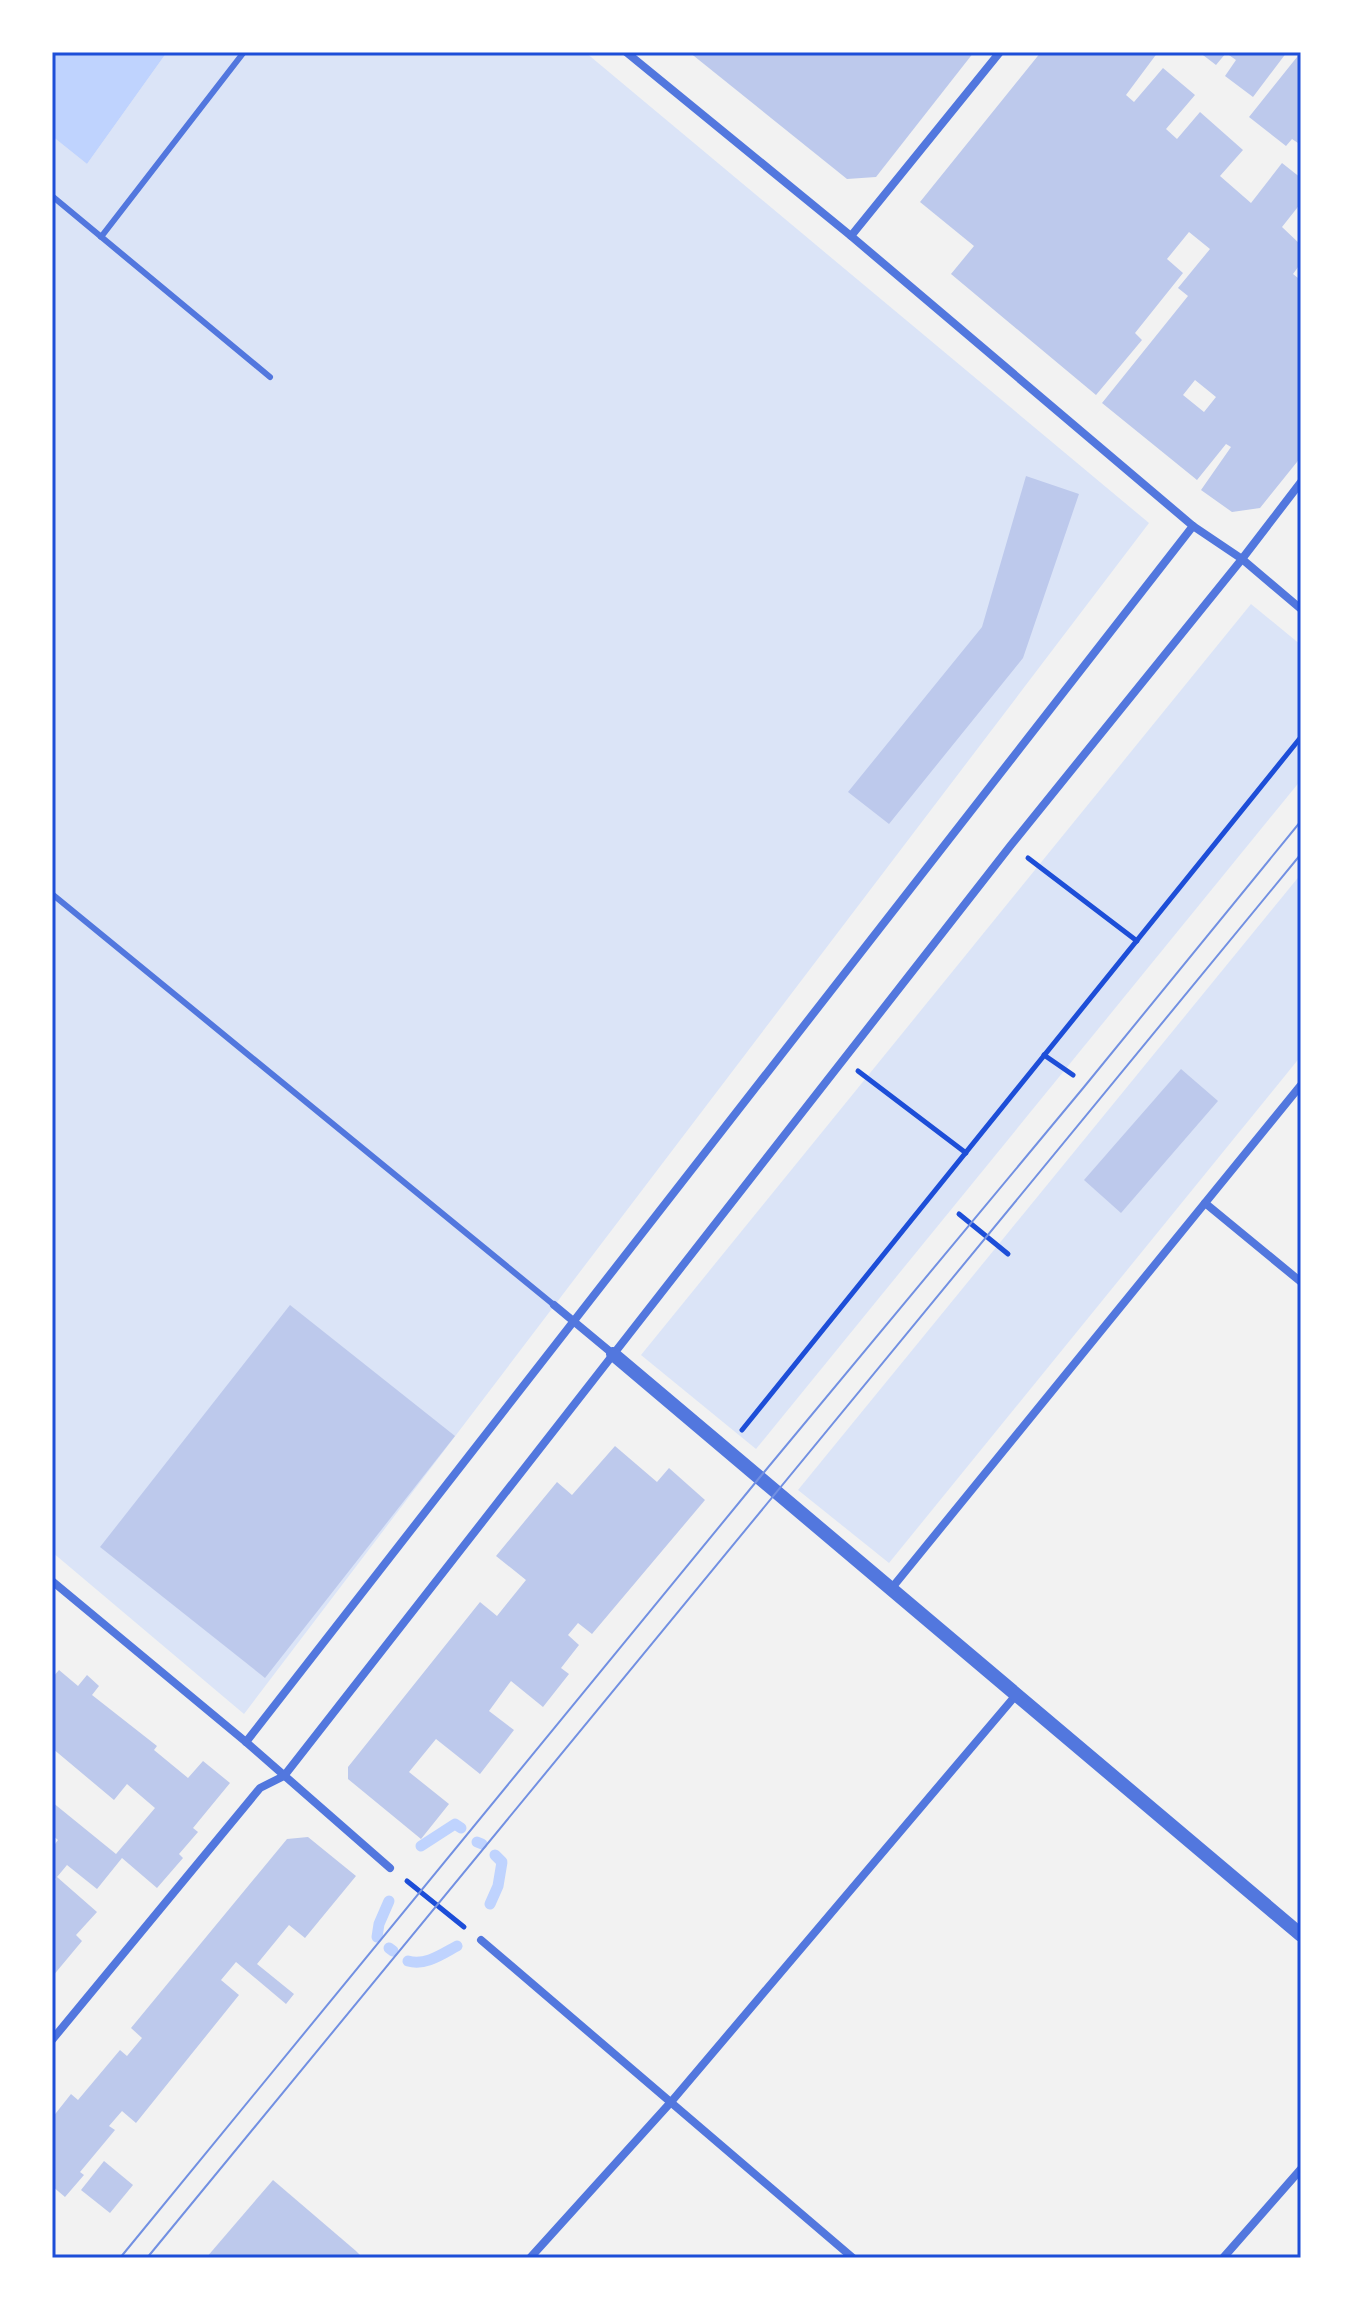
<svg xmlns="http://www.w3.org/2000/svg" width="1353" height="2310" viewBox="0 0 1353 2310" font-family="Mulish,sans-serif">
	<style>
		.green { fill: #dbe4f7 }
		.water { fill: #bfd3fe }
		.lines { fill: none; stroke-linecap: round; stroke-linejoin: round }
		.stream { stroke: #bfd3fe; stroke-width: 11 }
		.building { fill: #bdc9ec; fill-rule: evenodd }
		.path { stroke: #1d4ed8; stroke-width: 5 }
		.service { stroke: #5277de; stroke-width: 6 }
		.minor { stroke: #5277de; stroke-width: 8 }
		.tertiary { stroke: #5277de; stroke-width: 14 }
		.tram { stroke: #7290e2; stroke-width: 2 }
		.neatline { fill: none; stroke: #1d4ed8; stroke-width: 3 }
	</style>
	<rect width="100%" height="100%" fill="#f2f2f2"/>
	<g class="green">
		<polygon points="167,52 585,52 1149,523 244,1714 52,1552 52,136 87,164"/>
		<polygon points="1251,604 1301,645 1301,780 756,1449 641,1355"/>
		<polygon points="1301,874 1301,1056 889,1563 798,1490"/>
	</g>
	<polygon class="water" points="52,52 167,52 87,164 52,136"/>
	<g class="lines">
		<g class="stream">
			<polyline points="477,1842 482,1844"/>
			<polyline points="421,1846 455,1824 461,1828"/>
			<polyline points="490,1904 498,1886 502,1862 495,1855"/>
			<polyline points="377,1937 379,1924 389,1901"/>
			<polyline points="389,1948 393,1951"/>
			<path d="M408,1961c18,5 34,-7 49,-15"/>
		</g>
	</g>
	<g class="building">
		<polygon points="689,52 974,52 876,177 847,179"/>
		<path d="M1041,52h117l-32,43 8,7 29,-34 32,27 -29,34 11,10 23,-27 43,38 -23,26 31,27 31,-40 19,15v25l-19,24 19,18v18l-8,11 5,4 3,-4v183l-41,51 -28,4 -31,-22 30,-43 -5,-3 -29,36 -95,-77 86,-107 -10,-8 32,-39 -21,-17 -22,27 16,14 -48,60 7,7 -46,55 -145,-121 23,-28 -54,-44zM1195,380l21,17 -12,15 -21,-17z"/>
		<polygon points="1199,52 1287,52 1253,97 1225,76 1236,60 1226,53 1216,65"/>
		<polygon points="1301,52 1301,145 1292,139 1286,146 1249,117"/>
		<polygon points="1026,476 1079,494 1023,658 889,824 848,792 982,627"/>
		<polygon points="1181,1069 1218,1101 1121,1213 1084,1180"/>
		<polygon points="290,1305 455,1436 265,1678 100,1547"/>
		<polygon points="615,1446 657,1482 669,1468 705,1500 592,1634 578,1623 568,1635 579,1645 561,1668 569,1674 543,1707 511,1681 489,1711 514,1730 480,1774 436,1739 409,1772 449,1804 421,1839 348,1779 348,1767 480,1602 497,1616 526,1580 496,1556 557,1482 572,1495"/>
		<polygon points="59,1670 78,1686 87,1675 99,1686 92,1695 157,1746 154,1750 188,1778 203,1761 230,1783 193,1828 198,1832 179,1854 183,1858 157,1888 122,1858 97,1889 67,1865 57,1877 97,1912 76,1935 82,1941 52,1977 52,1883 56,1879 52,1876 52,1848 58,1840 52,1835 52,1802 116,1854 155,1808 127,1784 114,1800 52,1748 52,1678"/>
		<polygon points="308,1837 356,1876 305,1938 289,1925 257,1964 294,1994 286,2004 236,1962 221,1980 239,1995 136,2123 122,2111 109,2126 115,2130 80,2172 84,2175 65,2197 52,2186 52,2118 71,2094 78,2100 120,2050 127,2056 142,2038 131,2028 287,1839"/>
		<polygon points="104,2161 133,2185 110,2213 81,2190"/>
		<polygon points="273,2180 356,2251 363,2258 206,2258"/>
	</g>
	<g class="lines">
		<g class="path">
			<polyline points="1028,858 1137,941"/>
			<polyline points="1044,1055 1073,1075"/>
			<polyline points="858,1071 966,1153"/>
			<polyline points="959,1214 1008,1254"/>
			<polyline points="742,1430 1301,737"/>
			<polyline points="407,1881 464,1927"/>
		</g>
		<g class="service">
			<polyline points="52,196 270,377"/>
			<polyline points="101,237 244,52"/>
			<polyline points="52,894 554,1305"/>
		</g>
		<g class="minor">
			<polyline points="626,52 851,236 1193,526 1242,559 1301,609"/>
			<polyline points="851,236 1000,52"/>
			<polyline points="1205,1203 1301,1282"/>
			<polyline points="554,1305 613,1354"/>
			<polyline points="52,1581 246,1742 390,1868"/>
			<polyline points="891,1589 1301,1085"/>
			<polyline points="246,1742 1193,526"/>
			<polyline points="481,1940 853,2258"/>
			<polyline points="52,2040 260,1788 284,1776 1011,845 1242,559 1301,482"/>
			<polyline points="530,2258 671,2102 1016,1695"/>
			<polyline points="1223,2258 1301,2169"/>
		</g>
		<polyline class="tertiary" points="613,1354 1301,1935"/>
		<g class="tram">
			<polyline points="120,2258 760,1477 1084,1087 1301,821"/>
			<polyline points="147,2258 1301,854"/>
		</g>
	</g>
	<rect width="1353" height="2310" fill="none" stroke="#ffffff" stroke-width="108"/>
	<rect x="54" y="54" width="1245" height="2202" class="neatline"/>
</svg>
